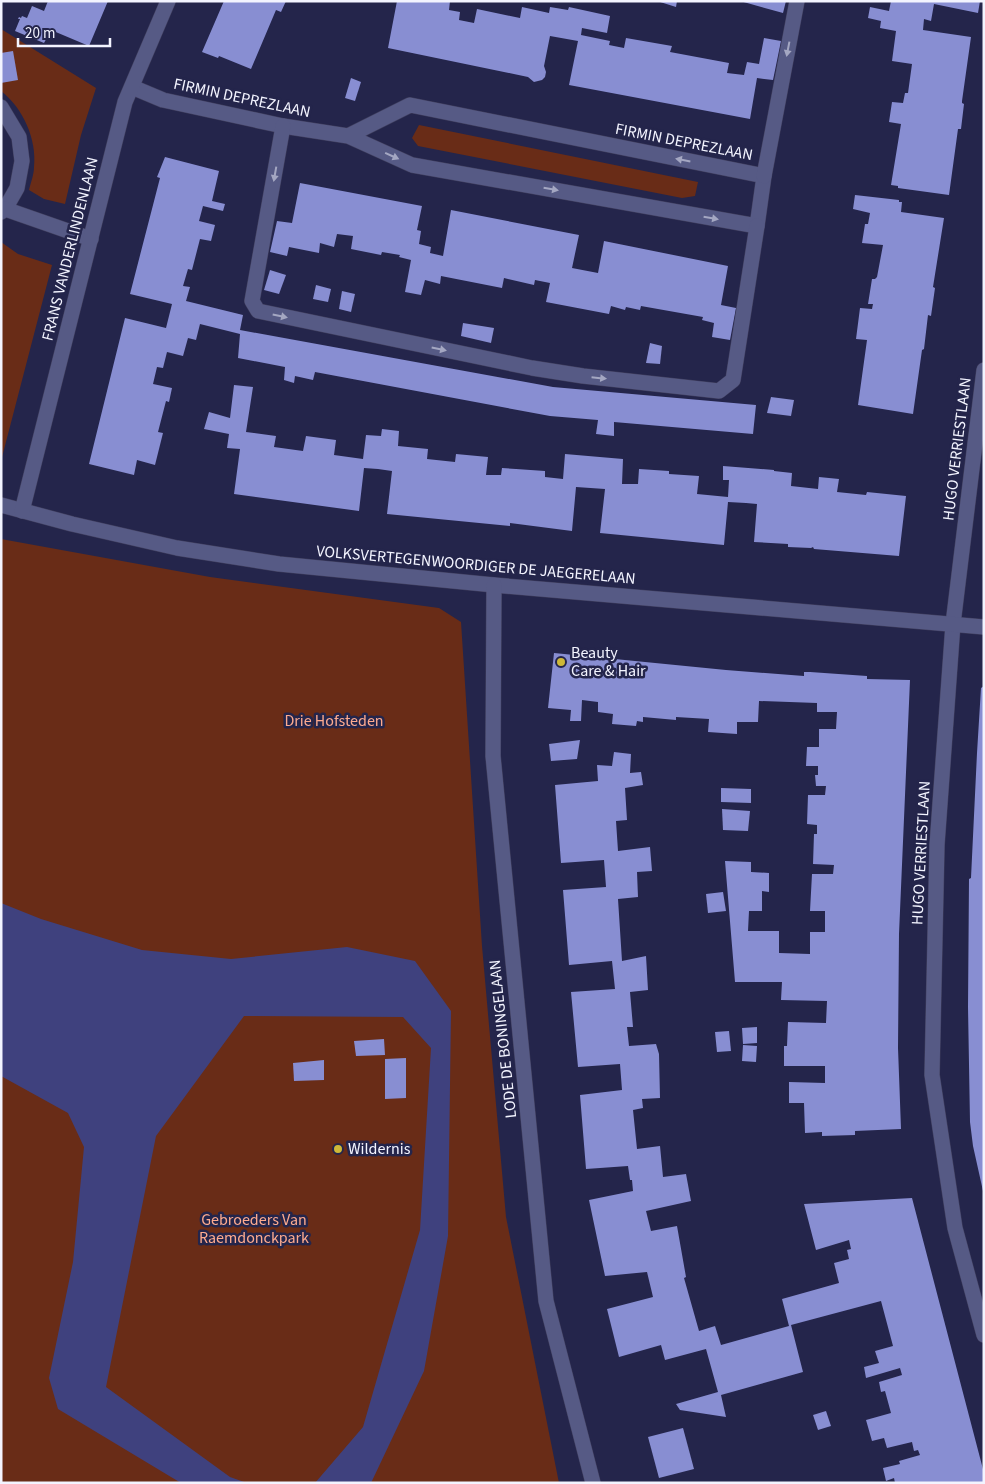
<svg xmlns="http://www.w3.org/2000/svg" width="985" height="1484" viewBox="0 0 985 1484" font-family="'Source Sans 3',sans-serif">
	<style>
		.green { fill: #692c17 }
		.water { fill: #3f417e }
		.building { fill: #888ed2 }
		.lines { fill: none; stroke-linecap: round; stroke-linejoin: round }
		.minor-casing { stroke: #403f5e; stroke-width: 16 }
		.minor { stroke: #565a85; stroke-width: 15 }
		.oneway { fill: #a4a7c2 }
		.poi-dot { fill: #ceb838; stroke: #24254b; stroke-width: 2 }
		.labels { text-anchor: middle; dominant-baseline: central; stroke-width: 5; stroke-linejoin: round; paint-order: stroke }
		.street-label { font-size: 16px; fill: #f3f4ff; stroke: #24254b }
		.poi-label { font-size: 16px; fill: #f3f4ff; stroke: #24254b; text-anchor: start }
		.park-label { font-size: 16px; fill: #feab8f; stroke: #24254b }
	</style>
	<rect width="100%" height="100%" fill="#24254b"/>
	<g class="green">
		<path d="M1,29l95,59 -15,47 -16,69 -21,-5 -15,-9c2,-8 5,-16 5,-23 3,-28 -11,-59 -33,-76z"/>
		<polygon points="419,125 698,182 695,196 682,198 418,146 412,138"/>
		<polygon points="1,242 18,254 52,265 1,461"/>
		<polygon points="1,539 210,577 439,608 461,622 482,946 506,1217 559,1483 1,1483"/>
	</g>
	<polygon class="water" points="1,903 41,919 142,950 231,959 347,947 415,961 451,1011 448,1236 424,1371 371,1483 315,1483 363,1427 420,1230 431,1048 403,1017 244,1016 156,1136 106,1387 230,1477 247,1483 181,1483 58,1409 49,1378 73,1262 84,1147 68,1113 1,1076"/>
	<g class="building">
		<polygon points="48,1 108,1 89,46 51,30 44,43 15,31 20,19 18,19 19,17 21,18 22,16 27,18 32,6 44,11"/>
		<polygon points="224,1 286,1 281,12 276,10 251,69 219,56 218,58 202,52"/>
		<polygon points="397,1 450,1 449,10 460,12 459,20 474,23 477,9 520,18 522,7 549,13 550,7 568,10 569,7 610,16 607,33 582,28 581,35 610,41 609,45 624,48 626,38 672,46 670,52 729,63 727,73 744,75 747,62 759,64 764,38 781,41 773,80 757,78 750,119 569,85 578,41 550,36 544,66 546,72 545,77 542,80 534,82 528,77 388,48"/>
		<polygon points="657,1 677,1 676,7"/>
		<polygon points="740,1 786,1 783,13"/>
		<polygon points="891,1 980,1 978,13 934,4 931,21 924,19 923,30 971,37 962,101 962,103 964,104 961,129 958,129 949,195 898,188 898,186 891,185 901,124 889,122 892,102 903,103 905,93 908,93 912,64 892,61 896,31 880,28 881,21 868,18 870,7 889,11"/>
		<polygon points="13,51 18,80 1,83 1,53"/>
		<polygon points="351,78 361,82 355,101 345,98"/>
		<polygon points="165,157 219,171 212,201 225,204 223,211 203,206 199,221 215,225 211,241 200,239 192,270 188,269 183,286 190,287 186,301 243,315 240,330 553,387 756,405 753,434 614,422 614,436 596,434 598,420 550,416 315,372 313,380 295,376 294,383 284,380 285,367 238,358 240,334 200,324 196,340 188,338 183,356 167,352 163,368 157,367 153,384 172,388 169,402 166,401 158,432 163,433 155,465 137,460 134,475 89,464 125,318 166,328 172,304 130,294 160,178 157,177"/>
		<polygon points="300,183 422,206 417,230 421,231 419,244 431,247 430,253 443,256 451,210 579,235 572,268 598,273 604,241 728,266 721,305 736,308 730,340 712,337 714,323 702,320 703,317 641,306 640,310 626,307 625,310 611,306 609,314 546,302 550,283 535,280 534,285 504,278 502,288 441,276 440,284 425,280 421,295 405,292 411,260 399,257 400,255 382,252 381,255 351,249 353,236 337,234 334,247 320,243 319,253 289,247 287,256 270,252 277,221 292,223"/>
		<polygon points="855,195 899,200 899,202 902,202 901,212 944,218 933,287 935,288 931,316 928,315 924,349 922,350 913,414 858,405 867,340 856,339 860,308 872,309 873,304 868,304 872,279 875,279 877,277 883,245 862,243 865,224 868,224 870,213 853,209"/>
		<polygon points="270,270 286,275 279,294 264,290"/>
		<polygon points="316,285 331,289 328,302 313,299"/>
		<polygon points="342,291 355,294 351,312 339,309"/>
		<polygon points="463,323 494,328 491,343 461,336"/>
		<polygon points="650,343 662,346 660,364 646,363"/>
		<polygon points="234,385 253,387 246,432 276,436 274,447 303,451 306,436 336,440 334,455 363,459 366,435 381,436 382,429 399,431 398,446 428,449 427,459 455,462 456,454 488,457 486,475 501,475 502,468 516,469 545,471 545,477 563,479 565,454 623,459 622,484 638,484 639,469 669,471 669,474 699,476 697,494 728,497 729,480 723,480 723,466 774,470 774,471 792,473 791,486 818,489 819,477 839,479 837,492 866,495 867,492 906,496 899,556 814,549 813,547 811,548 788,547 788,544 754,542 757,504 746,503 728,502 724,545 600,533 605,489 576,487 572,531 510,523 510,526 387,514 392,471 378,469 364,468 359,511 234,494 240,449 227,448 229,434 204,429 209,412 230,418"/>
		<polygon points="771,397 794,400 791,416 767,413"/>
		<polygon points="554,653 726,670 804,676 804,672 810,672 867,676 867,679 910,680 899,934 898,1048 901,1129 855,1131 855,1135 822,1136 822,1132 805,1133 804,1103 789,1103 789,1082 825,1083 825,1066 784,1066 784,1046 787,1046 788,1022 826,1023 827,1001 781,1000 782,982 735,982 725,861 751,862 751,872 769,873 769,892 762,891 762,911 749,911 748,931 779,931 779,953 810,954 810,932 825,932 825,911 810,911 812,874 833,874 834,865 813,864 814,834 817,834 817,825 807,824 808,795 825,795 826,786 816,786 815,775 818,775 818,766 806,766 807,747 819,747 819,729 836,729 837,712 817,712 817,703 759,701 758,722 737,722 737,734 708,732 709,719 676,717 676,720 643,717 643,722 637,721 636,726 612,724 613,714 598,712 598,702 582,700 581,721 570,721 571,710 548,708"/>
		<polygon points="984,686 984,1191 983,1191 973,1146 970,1122 968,1007 969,879 971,878 977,753 981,688"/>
		<polygon points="580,740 577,759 551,761 549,744"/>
		<polygon points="614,752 631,754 630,773 641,772 643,785 625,788 627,820 616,821 618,851 650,847 652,871 637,872 638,897 618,899 622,961 646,956 648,990 630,992 633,1027 627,1027 629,1046 656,1044 659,1054 660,1098 642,1099 643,1108 633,1110 637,1149 660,1146 663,1177 686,1174 691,1201 646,1211 651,1231 677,1226 686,1277 684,1278 699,1331 715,1326 721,1345 789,1326 782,1299 839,1283 834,1263 849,1259 847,1250 851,1249 849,1240 816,1250 804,1204 912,1198 984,1473 984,1483 895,1483 894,1478 886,1481 883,1468 900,1464 899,1461 920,1455 918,1450 914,1451 912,1442 887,1448 884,1438 872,1441 866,1420 891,1413 885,1391 881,1392 879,1382 902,1375 900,1368 866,1378 864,1367 879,1363 875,1351 893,1346 881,1301 791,1325 803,1372 721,1395 726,1417 680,1410 676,1404 718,1392 706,1349 665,1360 661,1345 619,1357 607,1309 653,1297 647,1272 605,1276 589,1200 633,1191 632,1180 630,1180 628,1166 586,1169 580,1095 622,1090 620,1064 578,1067 571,992 615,989 612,961 569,965 563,890 606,887 604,860 561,863 555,785 598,781 597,765 612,766"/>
		<polygon points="721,788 751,789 751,803 721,802"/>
		<polygon points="722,809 750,811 748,831 723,830"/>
		<polygon points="723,892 726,911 708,913 706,894"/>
		<polygon points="757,1027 757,1043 743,1044 742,1028"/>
		<polygon points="729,1031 731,1051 717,1052 715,1032"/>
		<polygon points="384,1039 385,1055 356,1056 354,1041"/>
		<polygon points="743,1045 757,1046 756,1062 742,1061"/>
		<polygon points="406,1058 406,1098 385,1099 385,1059"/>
		<polygon points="324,1060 324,1080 294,1081 293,1063"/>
		<polygon points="826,1411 831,1426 818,1430 813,1415"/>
		<polygon points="683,1428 694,1469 659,1478 648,1437"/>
	</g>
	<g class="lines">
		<g class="minor-casing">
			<g id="minor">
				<polyline points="132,87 163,100 283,126 348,136 412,165 757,226 764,176 410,105 348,136"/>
				<polyline points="1,107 19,137 22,161 17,188 5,209 1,212"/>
				<polyline points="283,126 252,301 258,311 532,368 583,376 719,391 733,380 757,226"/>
				<polyline points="764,176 797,1"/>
				<polyline points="5,209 91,239"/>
				<polyline points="984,370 953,624 937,845 932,1075 955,1228 984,1335"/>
				<polyline points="1,505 72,524 177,548 279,564 494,585 984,627"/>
				<polyline points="22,511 125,102 168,1"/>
				<polyline points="494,585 493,756 546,1301 593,1483"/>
			</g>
		</g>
		<use href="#minor" class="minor"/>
	</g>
	<defs><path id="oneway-solid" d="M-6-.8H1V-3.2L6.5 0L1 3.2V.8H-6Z" transform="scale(1.25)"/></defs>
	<g class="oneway">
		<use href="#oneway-solid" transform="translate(788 49) rotate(101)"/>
		<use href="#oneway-solid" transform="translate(392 156) rotate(24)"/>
		<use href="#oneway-solid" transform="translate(683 160) rotate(-169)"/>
		<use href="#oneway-solid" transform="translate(275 174) rotate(100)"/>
		<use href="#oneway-solid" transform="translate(551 189) rotate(10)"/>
		<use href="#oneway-solid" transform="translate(711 218) rotate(10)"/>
		<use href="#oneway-solid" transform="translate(280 316) rotate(12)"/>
		<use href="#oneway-solid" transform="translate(439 349) rotate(12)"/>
		<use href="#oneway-solid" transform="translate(599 378) rotate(6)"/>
	</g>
	<g class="poi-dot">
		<circle cx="561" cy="662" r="5"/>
		<circle cx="338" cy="1149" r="5"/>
	</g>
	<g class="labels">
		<g class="street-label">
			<text transform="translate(242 98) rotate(12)">FIRMIN DEPREZLAAN</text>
			<text transform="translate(684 142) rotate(11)">FIRMIN DEPREZLAAN</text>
			<text transform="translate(70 249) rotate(-76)">FRANS VANDERLINDENLAAN</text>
			<text transform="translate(957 449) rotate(-83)">HUGO VERRIESTLAAN</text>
			<text transform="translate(476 565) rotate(5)">VOLKSVERTEGENWOORDIGER DE JAEGERELAAN</text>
			<text transform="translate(921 853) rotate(-87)">HUGO VERRIESTLAAN</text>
			<text transform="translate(503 1039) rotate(-96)">LODE DE BONINGELAAN</text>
		</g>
		<g class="poi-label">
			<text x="571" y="653">Beauty<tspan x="571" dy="18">Care &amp; Hair</tspan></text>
			<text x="348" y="1149">Wildernis</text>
		</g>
		<g class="park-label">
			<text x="334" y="721">Drie Hofsteden</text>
			<text x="254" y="1220">Gebroeders Van<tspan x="254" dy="18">Raemdonckpark</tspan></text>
		</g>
	</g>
	<rect width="985" height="1484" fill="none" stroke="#f3f4ff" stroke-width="5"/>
	<path d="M18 38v8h92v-8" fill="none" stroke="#f3f4ff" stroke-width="2.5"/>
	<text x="25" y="38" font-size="15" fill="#f3f4ff" stroke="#24254b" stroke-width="4" paint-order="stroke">20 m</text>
</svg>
